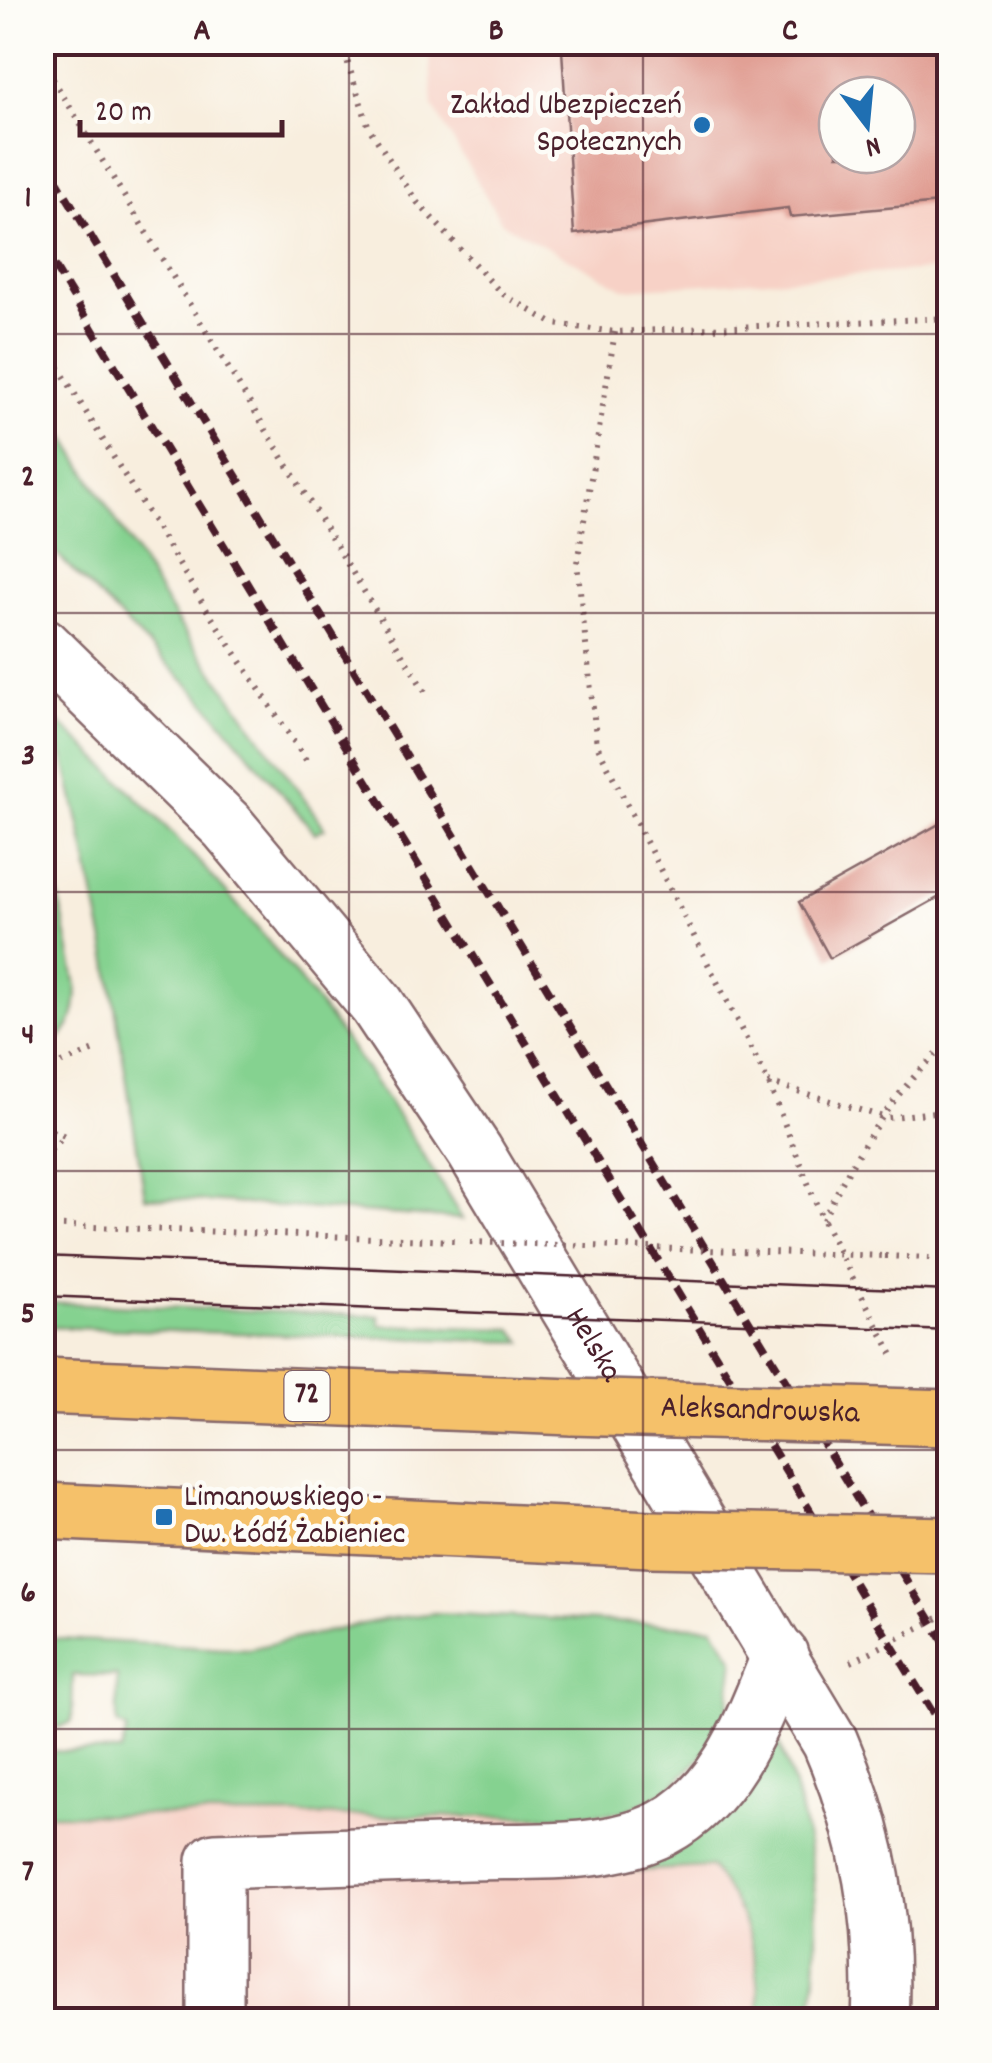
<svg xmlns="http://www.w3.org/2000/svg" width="992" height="2063" viewBox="0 0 992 2063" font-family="Dekko,sans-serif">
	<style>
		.built { fill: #f7d1c6; fill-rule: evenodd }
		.green { fill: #85d290; stroke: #68785e; stroke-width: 2.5 }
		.building { fill: #dd9286; fill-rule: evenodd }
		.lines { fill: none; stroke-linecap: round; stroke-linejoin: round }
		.minor-casing { stroke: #87676a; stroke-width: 60 }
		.major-casing { stroke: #87676a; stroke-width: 60 }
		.path { stroke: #87676a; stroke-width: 6; stroke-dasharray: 2.5 8; stroke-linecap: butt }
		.minor { stroke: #fff; stroke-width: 55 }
		.major { stroke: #f5c16b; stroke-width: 55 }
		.tram { stroke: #4a1f2b; stroke-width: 2.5 }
		.rail { stroke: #4a1f2b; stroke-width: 8; stroke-dasharray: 15 8; stroke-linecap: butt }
		.major-bridge-casing { stroke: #87676a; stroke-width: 60; stroke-linecap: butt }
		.path-bridge { stroke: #87676a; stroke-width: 6; stroke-dasharray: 2.5 8; stroke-linecap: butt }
		.major-bridge { stroke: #f5c16b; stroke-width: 55 }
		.grid { fill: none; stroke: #4a1f2b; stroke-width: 2.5; stroke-opacity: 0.55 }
		.poi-dot { fill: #1f6fb2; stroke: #fdfcf7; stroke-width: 4 }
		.labels { text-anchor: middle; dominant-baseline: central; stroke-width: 9; stroke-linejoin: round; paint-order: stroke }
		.shield { fill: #fdfcf7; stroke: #806168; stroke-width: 2.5 }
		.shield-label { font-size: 30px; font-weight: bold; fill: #4a1f2b }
		.poi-label { font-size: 32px; fill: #4a1f2b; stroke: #fdfcf7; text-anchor: end }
		.street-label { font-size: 32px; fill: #4a1f2b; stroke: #fdfcf7 }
		.neatline { fill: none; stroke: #4a1f2b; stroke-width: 4 }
		.grid-label { font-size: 32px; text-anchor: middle; font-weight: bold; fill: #4a1f2b }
	</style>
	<rect width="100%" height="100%" fill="#fdfcf7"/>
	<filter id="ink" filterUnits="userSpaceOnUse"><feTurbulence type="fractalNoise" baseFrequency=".01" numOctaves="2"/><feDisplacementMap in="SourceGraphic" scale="20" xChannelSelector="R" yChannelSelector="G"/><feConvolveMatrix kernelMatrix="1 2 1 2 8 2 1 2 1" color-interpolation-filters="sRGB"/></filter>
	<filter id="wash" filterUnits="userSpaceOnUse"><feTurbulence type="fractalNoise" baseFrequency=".0048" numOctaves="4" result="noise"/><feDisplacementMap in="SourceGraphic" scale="40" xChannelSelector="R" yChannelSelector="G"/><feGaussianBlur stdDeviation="2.25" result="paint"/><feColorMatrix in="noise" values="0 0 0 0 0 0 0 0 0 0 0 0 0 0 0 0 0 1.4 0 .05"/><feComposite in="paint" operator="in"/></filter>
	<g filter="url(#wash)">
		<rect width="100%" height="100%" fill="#f8eede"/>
		<g class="built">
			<path d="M429,43h520v226l-324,20 -123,-66 -69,-116zM837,95h60v60h-60z"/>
			<polygon points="43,1814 558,1817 557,1849 592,1873 710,1867 727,1887 751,1934 761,1985 758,2020 43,2020"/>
		</g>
		<g class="green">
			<polygon points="42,399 179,624 325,828 315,833 201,697 43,541"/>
			<path d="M42,707c170,153 304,314 420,512l-317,-22 -37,-235 -28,-136 -16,-68 -21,-42z"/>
			<path d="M43,819l34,167c0,34 -8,47 -34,68z"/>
			<polygon points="43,1302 379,1316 380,1325 512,1329 523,1342 43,1327"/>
			<polygon points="435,1613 713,1627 734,1659 728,1709 715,1744 668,1790 624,1812 557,1817 43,1814 43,1751 121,1752 127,1730 117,1724 117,1676 73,1675 72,1722 60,1727 43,1727 42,1638 248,1649 386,1619"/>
			<path d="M775,1733c38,93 51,187 36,287h-53c5,-58 -10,-108 -48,-153l-118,6c96,-30 145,-37 183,-140z"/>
		</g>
		<g id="blocks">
			<g class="building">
				<path d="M568,42h382v160l-160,15 -2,-9 -214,26 -12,-184 6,1zM837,95h60v60h-60z"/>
				<polygon points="950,818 950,891 830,958 799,902"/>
			</g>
		</g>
	</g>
	<g filter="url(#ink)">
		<use href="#blocks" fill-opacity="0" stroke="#87676a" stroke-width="2.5"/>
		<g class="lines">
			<g class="minor-casing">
				<g id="minor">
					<path id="s1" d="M42,645l185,181 150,179 98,147 355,590c39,91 55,180 50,278"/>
					<path d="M215,2020v-159c84,-3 168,-6 252,-9 61,-2 139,5 196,-24 66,-35 90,-108 117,-173"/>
				</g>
			</g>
			<g class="major-casing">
				<g id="major">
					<polyline points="42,1386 572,1407"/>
					<polyline points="42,1511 651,1539"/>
				</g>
			</g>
			<g class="path">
				<polyline points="341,42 369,128 417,202 501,293 554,324 615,332 950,318"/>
				<polyline points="42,61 427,695"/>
				<polyline points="615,332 577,563 597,745 768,1082 823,1221 893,1355"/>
				<polyline points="42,340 205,607 310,766"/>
				<polyline points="42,1071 100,1048"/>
				<polyline points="768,1082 886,1118 950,1110"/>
				<polyline points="42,1127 65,1136 42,1158"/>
				<path d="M823,1220c27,-57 75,-139 127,-176"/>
				<polyline points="42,1225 454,1241"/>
				<polyline points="885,1256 950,1259"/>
				<polyline points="851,1662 950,1612"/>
				<polyline points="941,1891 950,1929"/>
			</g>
			<use href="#minor" class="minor"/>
			<use href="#major" class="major"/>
			<g class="tram">
				<polyline points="42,1256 950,1291"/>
				<polyline points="42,1296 950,1331"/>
			</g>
			<g class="rail">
				<polyline points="42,156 950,1652"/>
				<polyline points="42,246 950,1741"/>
			</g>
			<g class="major-bridge-casing">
				<g id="major-bridge">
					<path id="s2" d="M572,1407l378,11"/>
					<polyline points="651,1539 950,1545"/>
				</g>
			</g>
			<polyline class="path-bridge" points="470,1242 885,1256"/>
			<use href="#major-bridge" class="major-bridge"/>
		</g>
	</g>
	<path class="grid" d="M349,42v1978M643,42v1978M42,334h908M42,613h908M42,892h908M42,1171h908M42,1450h908M42,1729h908"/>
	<g class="poi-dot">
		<circle cx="702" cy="125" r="10"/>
		<rect x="154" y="1507" width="20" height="20" rx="5"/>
	</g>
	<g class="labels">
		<rect class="shield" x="284.5" y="1371" width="45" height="50" rx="8"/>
		<g class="shield-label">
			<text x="307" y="1396">72</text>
		</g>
		<g class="poi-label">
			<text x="682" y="107">Zakład Ubezpieczeń<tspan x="682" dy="37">Społecznych</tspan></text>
			<text x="184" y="1499" text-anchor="start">Limanowskiego -<tspan x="184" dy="37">Dw. Łódź Żabieniec</tspan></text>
		</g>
		<g class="street-label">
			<text stroke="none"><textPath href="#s1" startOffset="895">Helska</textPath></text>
			<text stroke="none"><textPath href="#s2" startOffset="188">Aleksandrowska</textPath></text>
		</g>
	</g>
	<rect width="992" height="2063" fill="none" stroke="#fdfcf7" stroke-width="110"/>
	<g transform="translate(867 125) rotate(164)"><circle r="48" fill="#fdfcf7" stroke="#b5a4a5" stroke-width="2.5"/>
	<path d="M0-8L18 38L0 25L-18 38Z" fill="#1f6fb2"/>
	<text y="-15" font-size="28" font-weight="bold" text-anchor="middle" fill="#4a1f2b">N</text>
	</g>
	<path d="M80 120v15h202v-15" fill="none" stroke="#4a1f2b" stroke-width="5"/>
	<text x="95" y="120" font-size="30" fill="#4a1f2b" stroke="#fdfcf7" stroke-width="8" paint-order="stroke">20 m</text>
	<rect x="55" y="55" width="882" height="1953" class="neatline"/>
	<g class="grid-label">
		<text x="202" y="39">A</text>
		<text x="496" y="39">B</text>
		<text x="790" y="39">C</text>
		<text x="28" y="206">1</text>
		<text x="28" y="485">2</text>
		<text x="28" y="764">3</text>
		<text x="28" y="1043">4</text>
		<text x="28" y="1322">5</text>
		<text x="28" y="1601">6</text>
		<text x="28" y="1880">7</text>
	</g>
</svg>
